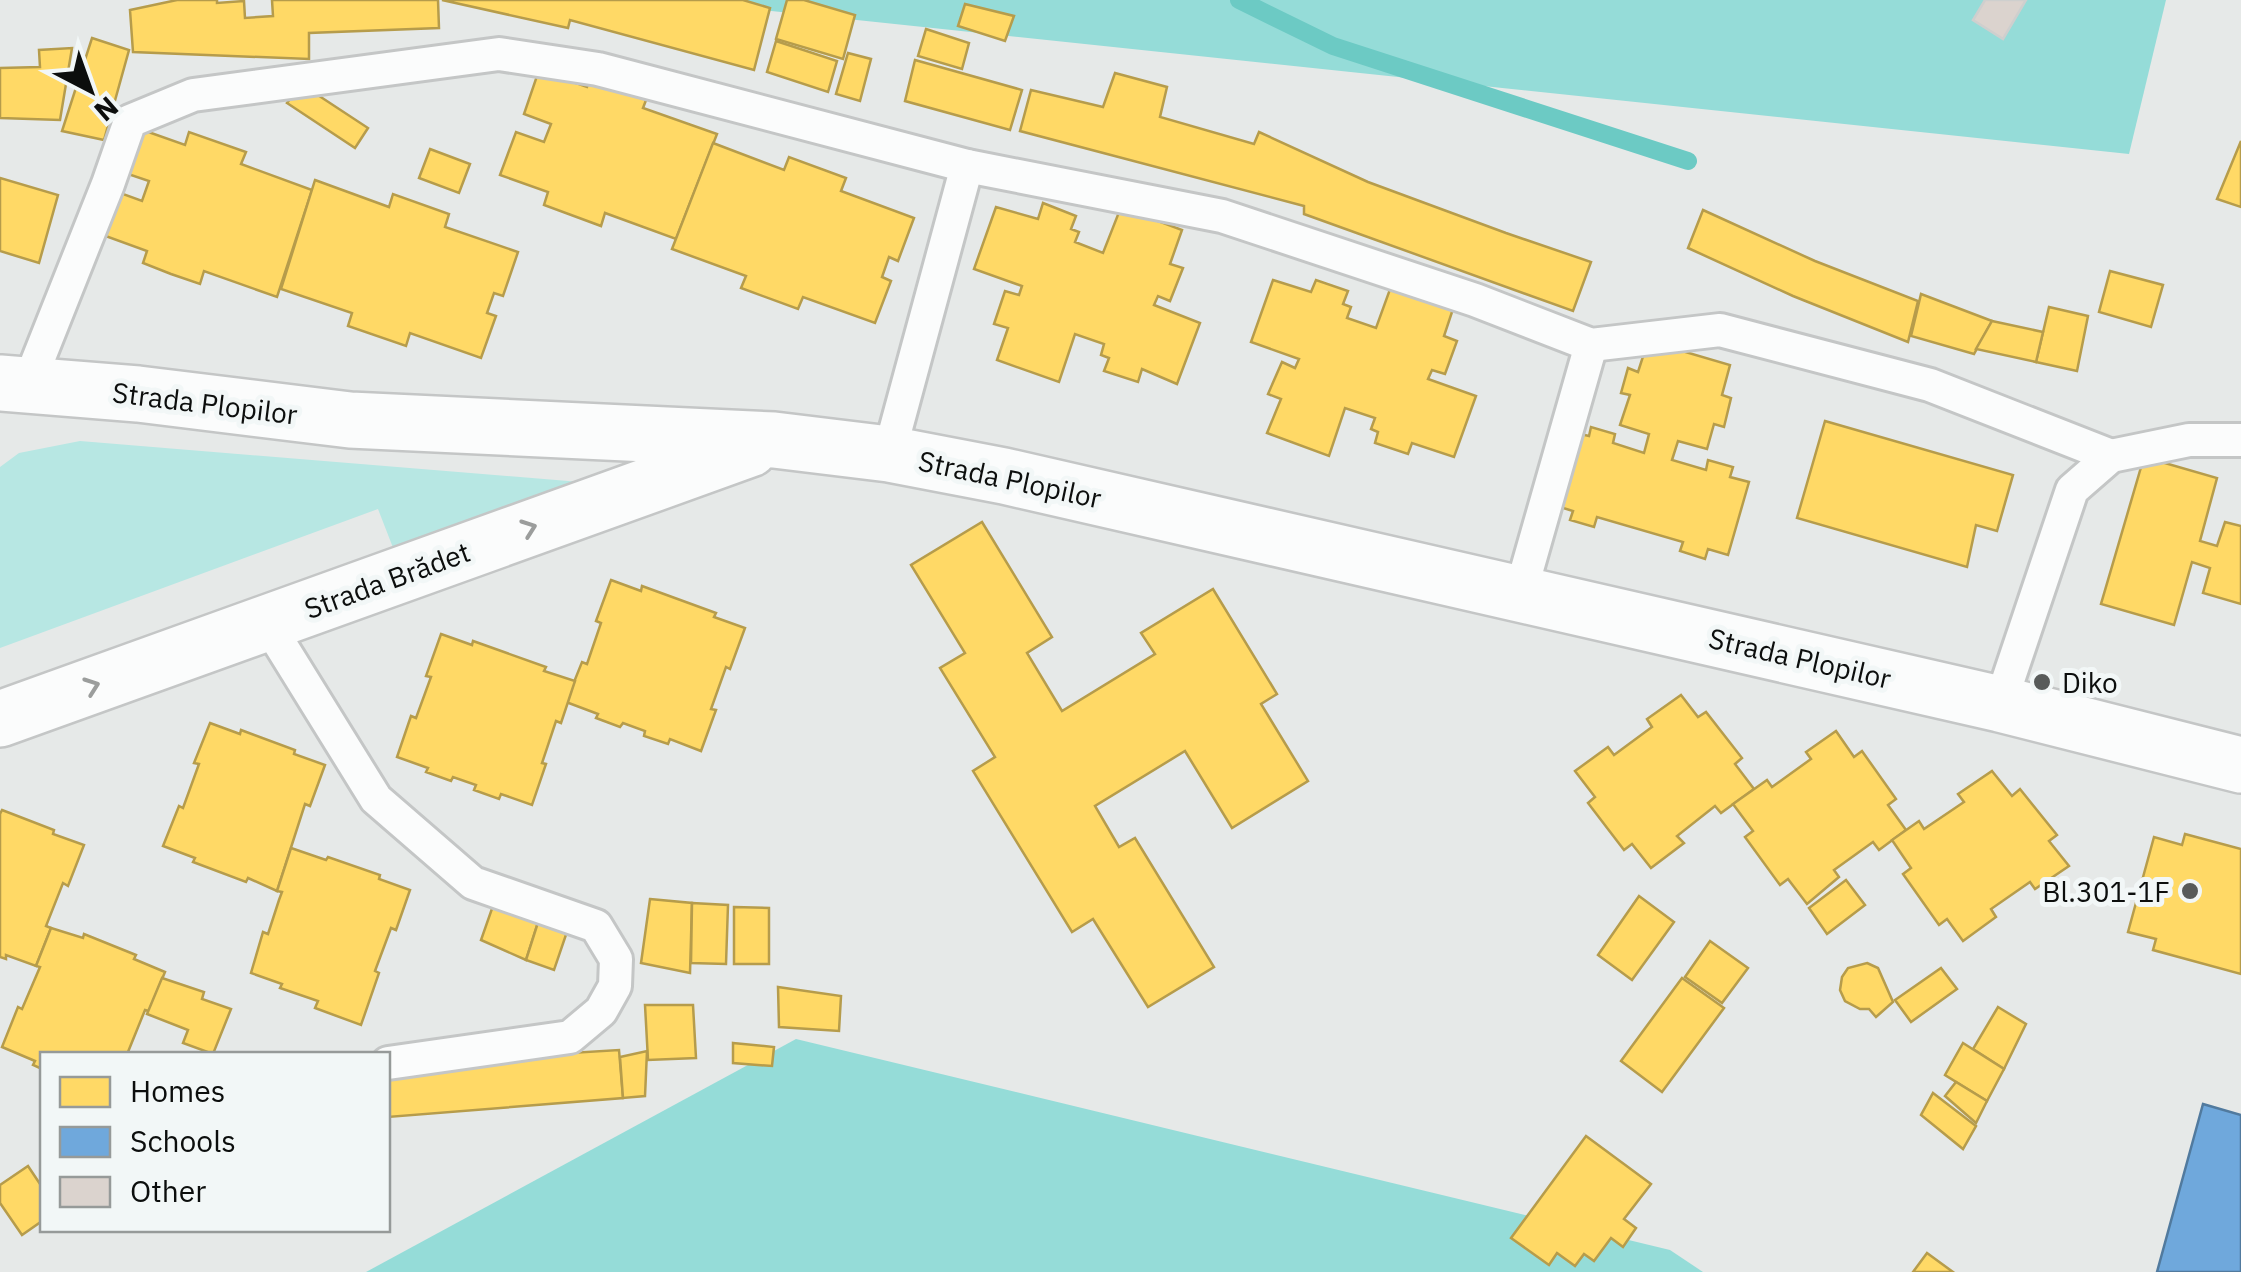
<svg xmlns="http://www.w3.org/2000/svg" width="2241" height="1272" viewBox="0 0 2241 1272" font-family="'IBM Plex Sans',sans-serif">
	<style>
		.green { fill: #b7e7e3 }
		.forest { fill: #95dcd8 }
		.homes { fill: #ffd966; stroke: #b69c4b; stroke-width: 2.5 }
		.schools { fill: #6fa8dc; stroke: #517a9e; stroke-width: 2.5 }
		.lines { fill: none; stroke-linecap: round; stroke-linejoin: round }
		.stream { stroke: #6ccac4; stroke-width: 18 }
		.building { fill: #dbd3ce; stroke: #cecfce; stroke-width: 2.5 }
		.lane-casing { stroke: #c4c6c6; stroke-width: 38 }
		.street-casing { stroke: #c4c6c6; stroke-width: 60 }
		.lane { stroke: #fbfcfc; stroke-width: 32 }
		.street { stroke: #fbfcfc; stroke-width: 55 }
		.oneway { stroke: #9b9d9c }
		.poi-dot { fill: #585b5a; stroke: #f2f7f7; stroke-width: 4 }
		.labels { text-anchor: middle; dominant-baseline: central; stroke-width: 10; stroke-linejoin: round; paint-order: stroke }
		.street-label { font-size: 28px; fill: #0c0e0d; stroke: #f2f7f7 }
		.poi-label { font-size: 28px; fill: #0c0e0d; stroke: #f2f7f7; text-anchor: start }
	</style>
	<rect width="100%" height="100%" fill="#e6e9e8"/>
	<polygon class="green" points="80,441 580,482 397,558 378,509 0,648 0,467 19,453"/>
	<g class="forest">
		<polygon points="666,0 2166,0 2129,154"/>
		<polygon points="796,1039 1670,1250 1703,1272 366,1272"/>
	</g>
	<g class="homes">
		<polygon points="177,0 217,0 217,3 244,1 245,18 273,16 272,0 438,0 439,28 309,33 309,59 133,52 130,10"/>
		<polygon points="442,0 743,0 770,8 754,70 570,20 568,28"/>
		<polygon points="787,0 804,0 855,15 843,59 776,39"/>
		<polygon points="965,4 1014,16 1005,41 958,26"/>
		<polygon points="926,29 969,43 962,69 918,56"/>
		<polygon points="92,38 129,50 104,140 62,131"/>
		<polygon points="776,41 837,61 828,92 767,72"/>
		<polygon points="72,48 60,120 0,118 0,68 40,67 39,50"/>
		<polygon points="848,53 871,59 860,101 836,94"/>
		<polygon points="915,60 1022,90 1010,130 905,101"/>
		<polygon points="539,70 587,87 592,75 648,95 643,108 717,134 676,239 605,213 601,226 544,205 548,192 500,175 516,132 544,142 551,124 524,114"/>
		<polygon points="1115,73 1167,87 1160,117 1254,144 1259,132 1368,182 1506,233 1591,262 1573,311 1304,214 1304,206 1020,131 1031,90 1103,107"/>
		<polygon points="301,84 368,128 355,148 287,103"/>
		<polygon points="137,128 185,145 189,132 246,152 241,164 312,190 277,297 204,271 200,284 171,274 143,263 147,251 100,234 115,191 142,201 149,181 122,172"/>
		<polygon points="2241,141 2241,207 2217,199"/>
		<polygon points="713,143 784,170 789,157 846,178 841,191 914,218 898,261 889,257 882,277 891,281 875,323 803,297 798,309 741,288 746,276 672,249"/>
		<polygon points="430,149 470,164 459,193 419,178"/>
		<polygon points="0,178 58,195 39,263 0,251"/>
		<polygon points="315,180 389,207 393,194 449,214 445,227 518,252 503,296 494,293 487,313 496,316 481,358 410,333 406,346 348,326 352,313 281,289"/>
		<polygon points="1043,203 1076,216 1071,229 1079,232 1075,242 1103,253 1121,207 1182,230 1170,264 1183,268 1170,301 1158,296 1154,305 1200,323 1177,384 1142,369 1138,382 1104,371 1109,358 1101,355 1104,344 1075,334 1059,382 997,360 1008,328 994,324 1005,291 1019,295 1022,286 974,269 996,207 1038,219"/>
		<polygon points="1703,210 1815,261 1918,301 1908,342 1793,296 1688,248"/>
		<polygon points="2110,271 2163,285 2151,327 2099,312"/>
		<polygon points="1273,280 1311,292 1316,280 1348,291 1343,304 1351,307 1347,318 1376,328 1393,281 1455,303 1444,336 1457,341 1445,374 1432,370 1428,379 1476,396 1454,457 1412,443 1408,454 1375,443 1378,432 1371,429 1375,418 1345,408 1329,456 1267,433 1281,399 1268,394 1282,362 1295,368 1299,359 1251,342"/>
		<polygon points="1921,294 1992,321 1974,354 1911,336"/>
		<polygon points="2049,307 2088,316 2077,371 2036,362"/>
		<polygon points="1992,321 2043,332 2036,362 1976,349"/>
		<polygon points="1648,341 1730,365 1722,395 1731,398 1724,427 1714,424 1707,449 1678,441 1672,460 1706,470 1708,460 1733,467 1730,477 1749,482 1728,555 1708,549 1705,559 1680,551 1683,542 1597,517 1594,527 1570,520 1573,511 1547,503 1567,431 1589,436 1591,427 1615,434 1613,443 1644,453 1649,434 1620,425 1630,395 1621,393 1628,368 1638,372"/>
		<polygon points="1825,421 2013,475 1997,531 1976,525 1967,567 1797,518"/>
		<polygon points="2144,457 2217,478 2200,541 2217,546 2225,522 2241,526 2241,604 2203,593 2210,568 2192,562 2174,625 2101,604"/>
		<polygon points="982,522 1052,637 1027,653 1062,711 1155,654 1141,633 1213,589 1277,694 1261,704 1308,781 1232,828 1185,751 1095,806 1119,847 1135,838 1214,967 1148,1007 1093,919 1072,932 973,771 995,757 940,668 965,653 911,565"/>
		<polygon points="611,580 641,591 642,586 716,613 714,617 745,628 730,669 726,667 711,709 716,710 701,751 670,739 668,744 644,736 645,731 623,723 620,727 596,718 598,714 566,702 582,662 587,664 601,623 596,621"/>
		<polygon points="441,634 472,645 473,641 546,667 544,671 575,681 561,723 556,721 542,763 546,764 532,805 501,794 499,799 474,790 476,785 453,777 451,781 426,772 428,768 397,757 411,716 416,718 431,677 426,676"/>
		<polygon points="1681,695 1698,717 1706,712 1742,758 1735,764 1754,789 1721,813 1715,806 1677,836 1684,843 1651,868 1632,844 1624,850 1588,803 1595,797 1575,771 1608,747 1614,755 1652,727 1647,719"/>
		<polygon points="210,723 240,734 241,730 295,750 294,754 325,765 310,806 305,804 277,891 248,878 246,882 193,862 195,858 163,846 179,806 183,808 199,764 194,763"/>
		<polygon points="1836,731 1854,757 1862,751 1896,799 1888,805 1906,830 1879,850 1873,842 1834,870 1839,877 1807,904 1788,879 1780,885 1745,837 1753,831 1733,804 1767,780 1772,787 1811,759 1806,752"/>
		<polygon points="1992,771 2012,796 2020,789 2057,835 2049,841 2069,866 2035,889 2030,882 1991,909 1996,917 1963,941 1947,919 1939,925 1903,874 1911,868 1892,840 1919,821 1924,829 1964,802 1958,794"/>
		<polygon points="2,810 54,830 53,834 84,845 68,886 63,883 46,926 51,928 36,966 6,955 6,959 0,957 0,814"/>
		<polygon points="2185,834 2241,849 2241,974 2153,950 2156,939 2128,932 2154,837 2182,845"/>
		<polygon points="291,848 326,860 328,857 380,875 379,879 410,890 396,930 391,928 375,971 379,973 361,1025 315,1008 318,1001 280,988 282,984 251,973 263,932 268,934 279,900 282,892 277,891"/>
		<polygon points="1846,880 1865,905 1827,934 1809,908"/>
		<polygon points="1639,896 1674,922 1632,980 1598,955"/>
		<polygon points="650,899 692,903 690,973 641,963"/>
		<polygon points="495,900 541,913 526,960 481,940"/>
		<polygon points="692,903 728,905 726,964 691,963"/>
		<polygon points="734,907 769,908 769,964 734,964"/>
		<polygon points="541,913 570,923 554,970 526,960"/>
		<polygon points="51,928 83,938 84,934 136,955 134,959 165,972 149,1011 145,1010 128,1052 132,1054 42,1054 42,1069 33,1065 35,1061 2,1047 18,1007 22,1009 40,967 36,966"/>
		<polygon points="1710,941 1748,968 1722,1003 1685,977"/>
		<polygon points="1867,963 1878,968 1893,1002 1876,1017 1869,1009 1860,1009 1845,1001 1840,990 1842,977 1848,968"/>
		<polygon points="1941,968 1957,989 1911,1022 1895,1000"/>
		<polygon points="162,978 204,992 202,999 231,1009 213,1054 183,1043 188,1030 147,1014"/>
		<polygon points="1682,978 1724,1008 1662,1092 1621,1061"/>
		<polygon points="778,987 841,996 839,1031 779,1027"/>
		<polygon points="645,1005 693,1005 696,1058 648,1060"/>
		<polygon points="1998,1007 2026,1024 2004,1069 1973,1049"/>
		<polygon points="733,1043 774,1047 772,1066 733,1063"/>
		<polygon points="1963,1043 2004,1069 1987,1101 1945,1075"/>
		<polygon points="619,1050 623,1098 388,1117 388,1077 488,1058"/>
		<polygon points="647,1051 645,1096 623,1098 620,1057"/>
		<polygon points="1956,1082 1987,1101 1976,1123 1945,1096"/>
		<polygon points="1933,1093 1976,1126 1963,1149 1921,1115"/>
		<polygon points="1586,1136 1651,1184 1624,1219 1636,1228 1623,1247 1611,1238 1594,1261 1584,1254 1575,1266 1557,1253 1549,1265 1511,1238"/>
		<polygon points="28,1166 42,1187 42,1221 22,1235 0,1203 0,1185"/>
		<polygon points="1927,1253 1953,1272 1913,1272"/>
	</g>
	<polygon class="schools" points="2203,1104 2241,1115 2241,1272 2157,1272"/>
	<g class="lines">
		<polyline class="stream" points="1239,0 1333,46 1688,161"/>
	</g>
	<polygon class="building" points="1985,0 2026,0 2003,39 1973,20"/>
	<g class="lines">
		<g class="lane-casing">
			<g id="lane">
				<polyline points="28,385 108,184 130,121 193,95 499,54 598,69 967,166 1222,216 1475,300 1591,345 1720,330 1930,385 2111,456"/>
				<polyline points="889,454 967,166"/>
				<polyline points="1520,594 1591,345"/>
				<polyline points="267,623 376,799 473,883 596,926 616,959 615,986 601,1011 570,1037 388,1063"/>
				<polyline points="2000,704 2072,490 2111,456 2189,440 2241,440"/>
			</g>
		</g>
		<g class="street-casing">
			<g id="street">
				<polyline points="0,383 138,394 350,420 774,440 889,454 1004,476 2000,704 2241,765"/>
				<polyline points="0,719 750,449"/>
			</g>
		</g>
		<use href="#lane" class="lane"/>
		<use href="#street" class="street"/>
	</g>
	<defs><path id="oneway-chevron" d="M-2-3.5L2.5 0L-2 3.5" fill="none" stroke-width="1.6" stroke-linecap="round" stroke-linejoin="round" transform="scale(2.5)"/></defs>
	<g class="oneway">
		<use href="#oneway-chevron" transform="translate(529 528) rotate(-20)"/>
		<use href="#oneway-chevron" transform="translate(92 686) rotate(-20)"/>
	</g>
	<g class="poi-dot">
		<circle cx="2042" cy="682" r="10"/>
		<circle cx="2190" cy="891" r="10"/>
	</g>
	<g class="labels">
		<g class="street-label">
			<text transform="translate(205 403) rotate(7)">Strada Plopilor</text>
			<text transform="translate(1010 479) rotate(12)">Strada Plopilor</text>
			<text transform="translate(387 580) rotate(-20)">Strada Brădet</text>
			<text transform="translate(1800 658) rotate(13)">Strada Plopilor</text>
		</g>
		<g class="poi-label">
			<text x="2062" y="682">Diko</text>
			<text x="2170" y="891" text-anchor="end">Bl.301-1F</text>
		</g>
	</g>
	<rect x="40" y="1052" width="350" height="180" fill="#f2f7f7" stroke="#969a99" stroke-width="2.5"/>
	<rect x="60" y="1077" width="50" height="30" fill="#ffd966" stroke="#969a99" stroke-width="2.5"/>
	<text x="130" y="1102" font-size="30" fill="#0c0e0d">Homes</text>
	<rect x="60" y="1127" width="50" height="30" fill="#6fa8dc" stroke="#969a99" stroke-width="2.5"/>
	<text x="130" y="1152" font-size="30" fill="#0c0e0d">Schools</text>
	<rect x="60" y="1177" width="50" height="30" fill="#dbd3ce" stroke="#969a99" stroke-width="2.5"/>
	<text x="130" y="1202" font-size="30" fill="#0c0e0d">Other</text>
	<g transform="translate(90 90) rotate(139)" stroke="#f2f7f7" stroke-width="8" paint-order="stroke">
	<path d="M0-8L18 38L0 25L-18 38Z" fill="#0c0e0d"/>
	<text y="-15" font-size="28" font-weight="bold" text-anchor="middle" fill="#0c0e0d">N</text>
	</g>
</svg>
